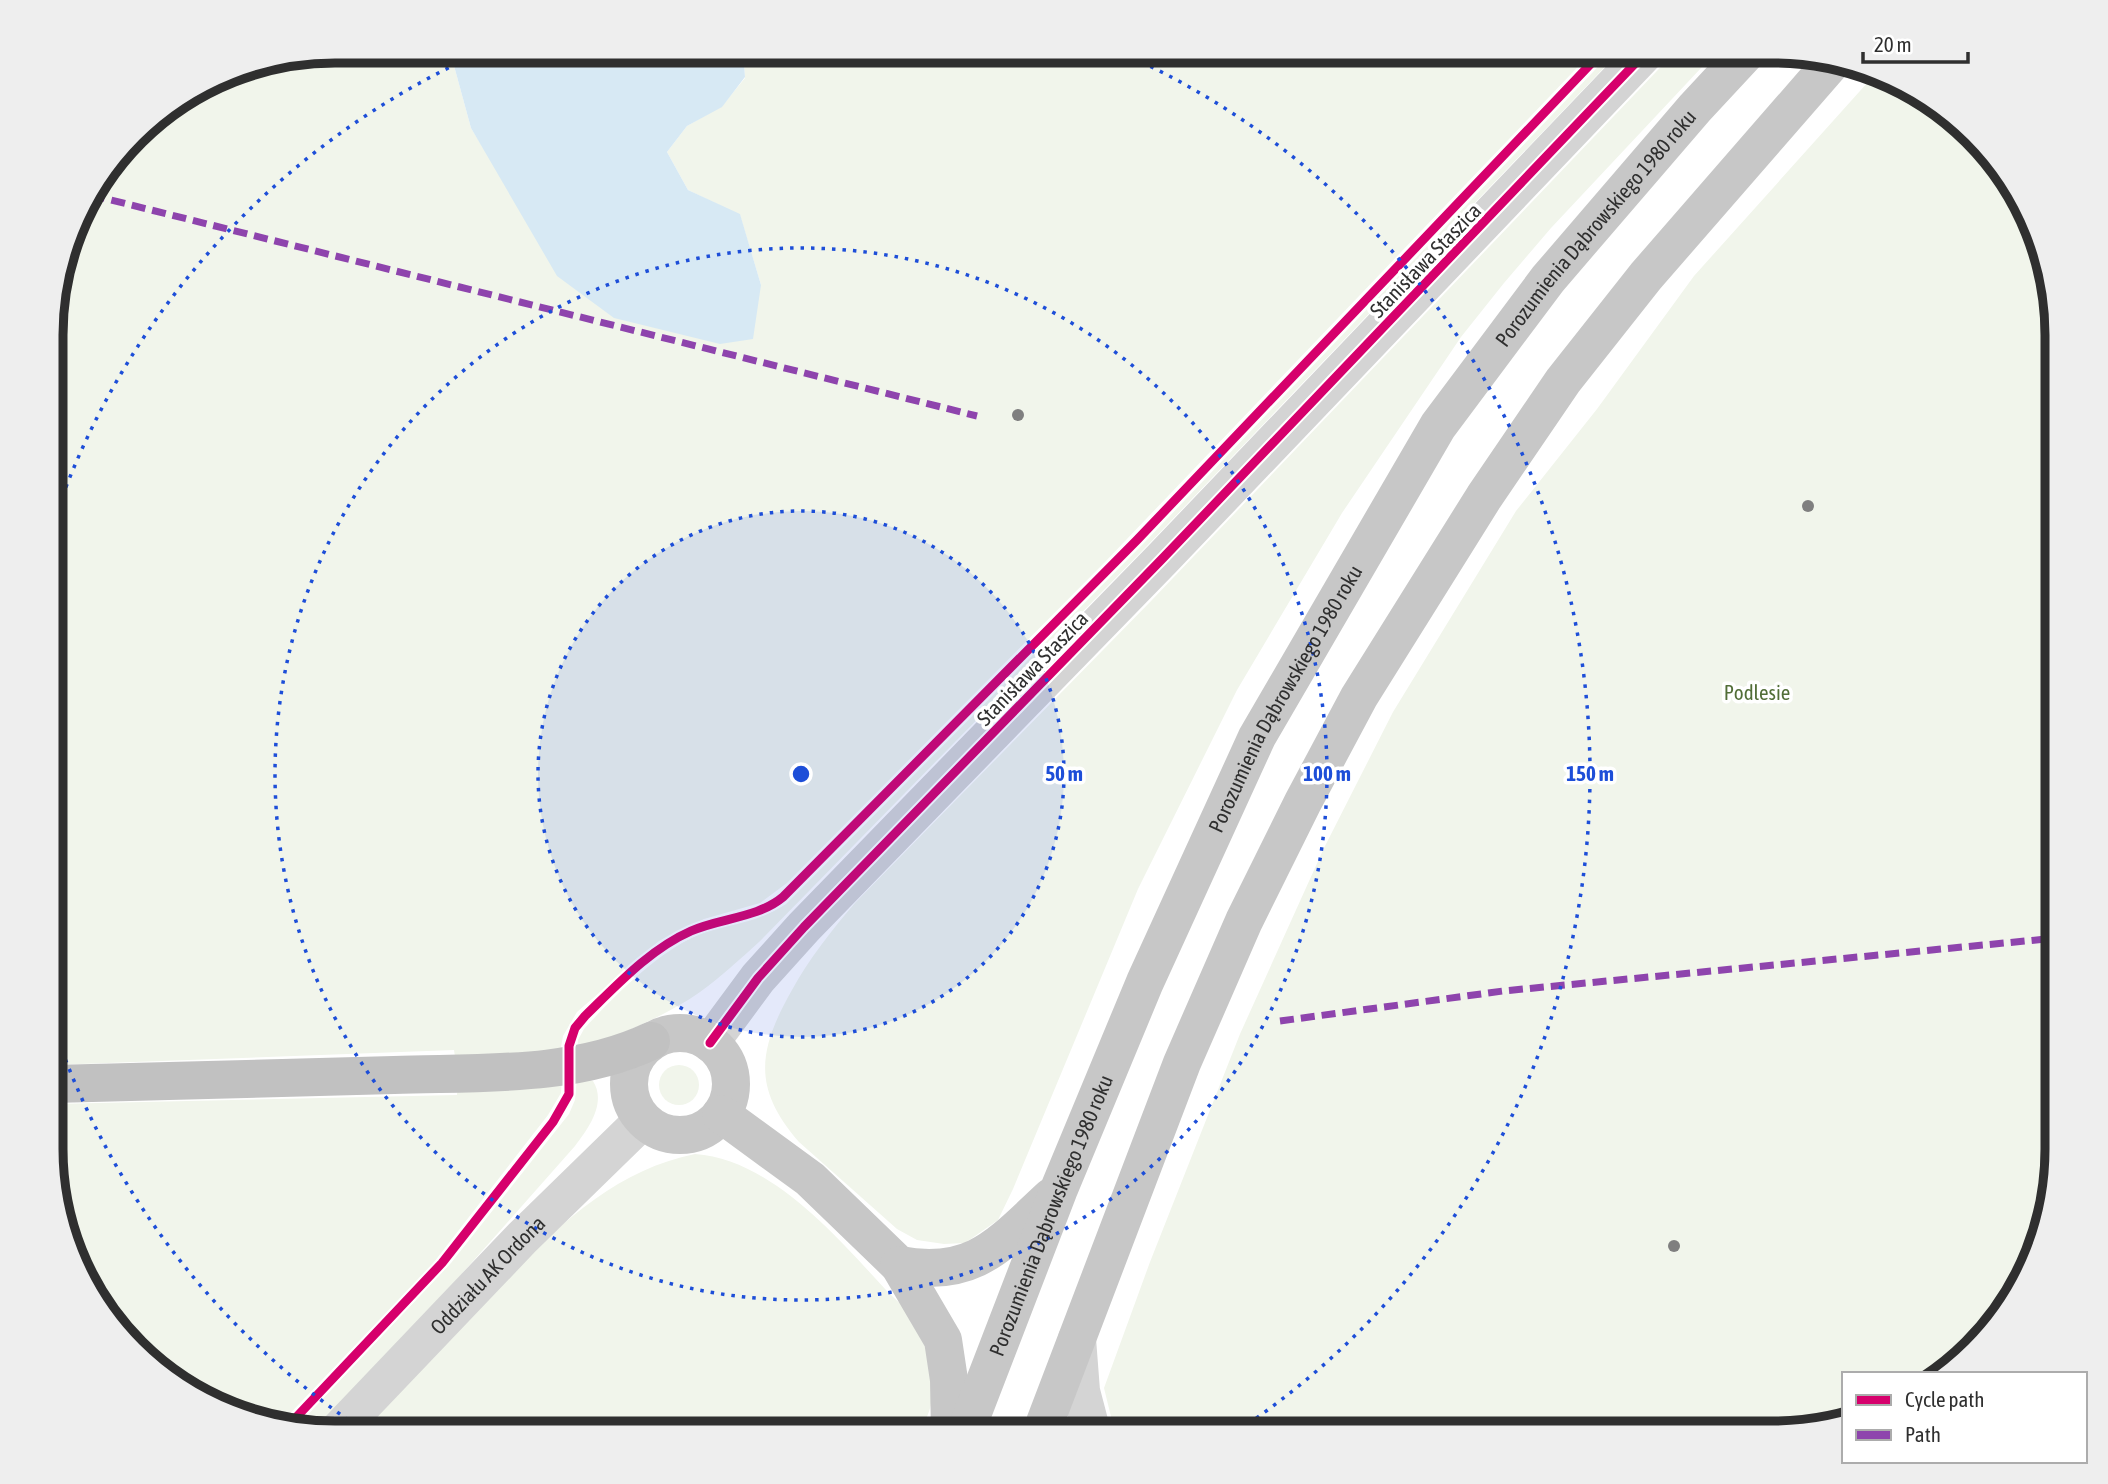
<svg xmlns="http://www.w3.org/2000/svg" width="2108" height="1484" viewBox="0 0 2108 1484" font-family="'Asap Condensed',sans-serif">
	<style>
		.green { fill: #f1f5eb }
		.water { fill: #d7e9f4 }
		.building { fill: #7f7f7f }
		.lines { fill: none; stroke-linecap: round; stroke-linejoin: round }
		.minor { stroke: #d4d4d4; stroke-width: 38 }
		.tertiary { stroke: #d4d4d4; stroke-width: 38 }
		.primary { stroke: #c7c7c7; stroke-width: 38 }
		.motorway { stroke: #c1c1c1; stroke-width: 38 }
		.quiet { stroke: #8e44ad; stroke-width: 7; stroke-dasharray: 14 7; stroke-linecap: butt }
		.cycleway-casing { stroke: #fff; stroke-width: 13 }
		.cycleway { stroke: #d6006c; stroke-width: 9 }
		.ring { fill: none; stroke: #1d4ed8; stroke-width: 3.5; stroke-dasharray: 3.5 7 }
		.labels { text-anchor: middle; dominant-baseline: central; stroke-width: 7; stroke-linejoin: round; paint-order: stroke }
		.street-label { font-size: 21px; fill: #2f2f2f; stroke: #fff }
		.park-label { font-size: 21px; fill: #526e38; stroke: #fff }
		.rim { fill: none; stroke: #2f2f2f; stroke-width: 9 }
		.centre { fill: #1d4ed8; stroke: #fff; stroke-width: 3.5 }
		.ring-label { font-size: 21px; text-anchor: middle; font-weight: bold; fill: #1d4ed8; stroke: #fff; stroke-width: 7; stroke-linejoin: round; paint-order: stroke }
	</style>
	<rect width="100%" height="100%" fill="#fff"/>
	<g class="green">
		<polygon points="335,51 450,51 471,128 514,198 761,285 740,215 688,190 667,152 687,126 722,106 745,78 743,51 1593,51 1105,562 787,883 760,903 704,919 659,941 577,1012 563,1036 560,1053 455,1057 454,1050 53,1065 53,298 80,209 147,121 226,72"/>
		<path d="M1613,51h7l-474,496 -387,395c-19,17 -38,35 -59,50 -37,26 -80,42 -123,59l1,-11 6,-11c29,-32 73,-76 112,-93 30,-13 63,-14 90,-32l358,-361z"/>
		<path d="M1676,51h41l-166,177 -47,55 -43,54 -119,176 -105,177 -99,199 -125,300 -15,31 -33,23 -21,1 -27,-4 -20,-11 -98,-87c-47,-54 -41,-92 -7,-152 17,-31 39,-59 63,-87l297,-303z"/>
		<polygon points="1877,72 1946,109 2019,193 2057,316 2057,1168 2042,1241 1999,1322 1936,1374 1844,1374 1844,1417 1774,1433 1115,1433 1104,1388 1150,1262 1240,1034 1324,848 1393,712 1516,511 1597,409 1694,276"/>
		<circle cx="679" cy="1085" r="20"/>
		<path d="M577,1077l16,4c14,22 -5,48 -18,65l-124,140 -138,146 -18,-4 156,-165 118,-149 6,-14z"/>
		<polygon points="562,1080 561,1093 548,1115 431,1266 279,1425 243,1418 162,1375 89,1292 53,1186 53,1104 457,1095 457,1090"/>
		<path d="M695,1154c76,5 143,84 191,136 14,14 35,31 40,49 6,19 8,46 5,64 -1,10 -8,21 -11,30h-559c36,-39 73,-78 110,-116 63,-67 129,-144 224,-163z"/>
	</g>
	<polygon class="water" points="450,51 743,51 745,77 722,107 687,126 667,152 688,190 740,214 761,285 753,339 720,344 614,318 557,276 471,128"/>
	<g class="building">
		<circle cx="1018" cy="415" r="6"/>
		<circle cx="1808" cy="506" r="6"/>
		<circle cx="1674" cy="1246" r="6"/>
	</g>
	<g class="lines">
		<polyline class="minor" points="1077,1339 1081,1391 1092,1433"/>
		<g class="tertiary">
			<polyline points="710,1043 758,978 804,927 1163,558 1647,51"/>
			<path id="s1" d="M336,1433l186,-195 121,-118"/>
		</g>
		<g class="primary">
			<circle cx="680" cy="1084" r="51"/>
			<polyline points="721,1114 810,1179 899,1265 943,1340 949,1380 950,1433"/>
			<path d="M899,1265c75,14 101,-21 152,-68"/>
			<path id="s2" d="M965,1433l94,-244 86,-207 112,-245 181,-311 110,-147 147,-171 53,-57"/>
			<polyline points="1041,1433 1182,1063 1244,921 1303,802 1359,697 1484,497 1563,381 1646,276 1834,60"/>
		</g>
		<path class="motorway" d="M53,1084c114,-3 228,-5 341,-9 85,-3 179,3 257,-34"/>
		<g class="quiet">
			<polyline points="91,195 977,416"/>
			<polyline points="1280,1021 1503,991 2057,938"/>
		</g>
		<g class="cycleway-casing">
			<g id="cycleway">
				<polyline points="710,1043 758,978 804,927 1163,558 1647,51"/>
				<path d="M287,1427l155,-164 111,-141 16,-28v-48l6,-18 10,-12c32,-31 65,-67 106,-85 29,-13 67,-13 92,-34l354,-357 466,-489"/>
			</g>
		</g>
		<use href="#cycleway" class="cycleway"/>
	</g>
	<circle cx="801" cy="774" r="263" fill="#1d4ed8" fill-opacity=".12"/>
	<g class="ring">
		<circle cx="801" cy="774" r="263"/>
		<circle cx="801" cy="774" r="526"/>
		<path d="M366 1432A789 789 0 0 1 55 1031M55 517A789 789 0 0 1 480 53M1122 53A789 789 0 0 1 1236 1432"/>
	</g>
	<g class="labels">
		<g class="street-label">
			<text stroke="none"><textPath href="#s2" startOffset="1368">Porozumienia Dąbrowskiego 1980 roku</textPath></text>
			<text transform="translate(1425 260) rotate(-46)">Stanisława Staszica</text>
			<text transform="translate(1032 668) rotate(-46)">Stanisława Staszica</text>
			<text stroke="none"><textPath href="#s2" startOffset="802">Porozumienia Dąbrowskiego 1980 roku</textPath></text>
			<text stroke="none"><textPath href="#s2" startOffset="234">Porozumienia Dąbrowskiego 1980 roku</textPath></text>
			<text stroke="none"><textPath href="#s1" startOffset="219">Oddziału AK Ordona</textPath></text>
		</g>
		<g class="park-label">
			<text x="1757" y="692">Podlesie</text>
		</g>
	</g>
	<path d="M0 0H2108V1484H0ZM335 63H1773A272 272 0 0 1 2045 335V1149A272 272 0 0 1 1773 1421H335A272 272 0 0 1 63 1149V335A272 272 0 0 1 335 63Z" fill="#eee" fill-rule="evenodd"/>
	<path class="rim" d="M335 63H1773A272 272 0 0 1 2045 335V1149A272 272 0 0 1 1773 1421H335A272 272 0 0 1 63 1149V335A272 272 0 0 1 335 63Z"/>
	<circle cx="801" cy="774" r="10" class="centre"/>
	<g class="ring-label">
		<text x="1064" y="781">50 m</text>
		<text x="1327" y="781">100 m</text>
		<text x="1590" y="781">150 m</text>
	</g>
	<rect x="1842" y="1372" width="245" height="91" fill="#ffffff" stroke="#acacac" stroke-width="2"/>
	<rect x="1856" y="1395" width="35" height="10" fill="#d6006c" stroke="#acacac" stroke-width="2"/>
	<text x="1905" y="1407" font-size="21" fill="#2f2f2f">Cycle path</text>
	<rect x="1856" y="1430" width="35" height="10" fill="#8e44ad" stroke="#acacac" stroke-width="2"/>
	<text x="1905" y="1442" font-size="21" fill="#2f2f2f">Path</text>
	<path d="M1863 52v10h105v-10" fill="none" stroke="#2f2f2f" stroke-width="3.5"/>
	<text x="1874" y="52" font-size="21" fill="#2f2f2f" stroke="#ffffff" stroke-width="5" paint-order="stroke">20 m</text>
</svg>
